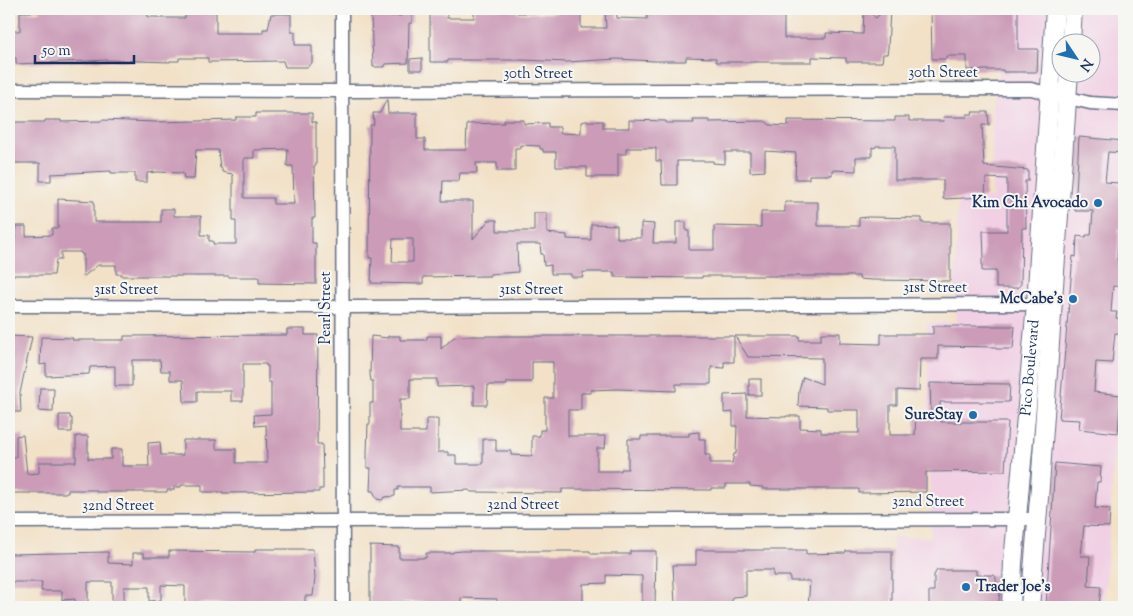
<svg xmlns="http://www.w3.org/2000/svg" width="1133" height="616" viewBox="0 0 1133 616" font-family="'Sorts Mill Goudy',serif">
	<style>
		.built { fill: #f1d0e4; fill-rule: evenodd }
		.building { fill: #cb9bb7; fill-rule: evenodd }
		.lines { fill: none; stroke-linecap: round; stroke-linejoin: round }
		.street-casing { stroke: #666d83; stroke-width: 15 }
		.secondary-casing { stroke: #666d83; stroke-width: 20 }
		.street { stroke: #fff; stroke-width: 12 }
		.secondary { stroke: #fff; stroke-width: 18 }
		.poi-dot { fill: #1f6fb2; stroke: #f6f6f2; stroke-width: 2 }
		.labels { text-anchor: middle; dominant-baseline: central; stroke-width: 4; stroke-linejoin: round; paint-order: stroke }
		.street-label { font-size: 15px; fill: #1b2f5e; stroke: #f6f6f2 }
		.poi-label { font-size: 15px; font-weight: bold; fill: #1b2f5e; stroke: #f6f6f2; text-anchor: end }
	</style>
	<rect width="100%" height="100%" fill="#f6f6f2"/>
	<filter id="ink" filterUnits="userSpaceOnUse"><feTurbulence type="fractalNoise" baseFrequency=".02" numOctaves="2"/><feDisplacementMap in="SourceGraphic" scale="10" xChannelSelector="R" yChannelSelector="G"/><feConvolveMatrix kernelMatrix="1 2 1 2 8 2 1 2 1" color-interpolation-filters="sRGB"/></filter>
	<filter id="wash" filterUnits="userSpaceOnUse"><feTurbulence type="fractalNoise" baseFrequency=".0096" numOctaves="4" result="noise"/><feDisplacementMap in="SourceGraphic" scale="20" xChannelSelector="R" yChannelSelector="G"/><feGaussianBlur stdDeviation="1.12" result="paint"/><feColorMatrix in="noise" values="0 0 0 0 0 0 0 0 0 0 0 0 0 0 0 0 0 1.4 0 .05"/><feComposite in="paint" operator="in"/></filter>
	<g filter="url(#wash)">
		<rect width="100%" height="100%" fill="#f2e1c7"/>
		<path class="built" d="M1000,9h124v302l-20,296h-212l1,-70h38l-4,-214 30,-1 -2,-37 3,-87h34v-91l7,-34zM1060,42h30v30h-30z"/>
		<g id="blocks">
			<g class="building">
				<polygon points="40,9 148,9 148,17 158,17 158,18 185,18 185,11 216,11 216,33 263,33 263,29 268,29 271,14 291,14 291,32 295,32 295,45 312,45 312,63 307,67 285,67 283,61 208,62 208,58 179,58 179,61 170,61 170,62 109,60 16,64 16,58 9,58 9,31 20,31 20,12 40,12"/>
				<polygon points="401,9 412,9 412,23 409,23 408,63 385,64 385,67 373,67 371,16 401,16"/>
				<polygon points="474,9 513,9 513,11 517,11 517,13 556,13 556,9 581,9 581,28 606,28 605,9 617,9 617,18 647,19 647,9 784,9 784,38 826,38 826,33 863,34 864,9 876,18 884,9 890,9 888,48 887,54 883,54 882,62 846,62 846,58 812,57 812,62 716,62 716,58 686,57 686,61 654,61 617,59 567,62 523,60 448,60 448,62 430,62 430,13 447,13 447,18 474,18"/>
				<polygon points="931,9 1018,9 1018,49 1038,49 1037,72 1003,72 1003,70 967,70 967,56 946,56 946,59 932,59"/>
				<polygon points="422,58 422,70 410,70 410,59"/>
				<path d="M387,99l1,14h29v26h8v11h41l1,-26 37,-1v-3h20v4l24,-1v4h12v6l21,1v-12l5,-1h17v7h26v-8l37,1v2h28l-1,-3h16v2l56,-1 5,4 18,1v-6l107,1v-4h14v4h35l-1,-4h24v-3h6l-1,-2h16l1,13h-7l2,41 44,4v11h-3l1,47h-4l-1,56 -4,4h-21v-17h-14v-13h2l-1,-27h24v-52l-21,-1 -1,19 -42,2v-19h-48v-34h-19l-1,2 -3,-1v10h-16v14l-24,-1v5h-23v4h-14l1,-26 -31,-2v20l-15,1v-20h-25v12l-12,-1v-2h-36v24h-15l-1,-24h-5v-13h-30v6h-8v23h-31v-10h-31v-15h-13v-3h-3v-3l-20,-1v3h-5v23h-18v-8h-21l1,10h-17l-1,8h-16l-1,20h31v38l16,-19h8v11h37v-18h13v20l20,2v4l24,1v-16l26,1v13h24v-15l13,1 -1,19h23v-21h10v9h3v19h25v-24l47,1v-15h24v-10h33v24h41v-8l9,-1 54,1v5h28v58l-78,-1 -13,-1v-3h-157v2l-88,-1v-5h-31v5h-12v-3h-20v-9l-7,1 -1,-12h-2l-1,-10h-23l1,28 -28,2v2l-67,1v7l-52,-1 1,-25h-3l1,-133h4l-1,-12h7zM393,239h20v23h-21z"/>
				<path d="M256,113h56v9h4v44h-2l1,52h-3v25h4v41l-57,-1v-6h-30v-1h-107v-2h-6v-9h-18l-15,12v-23h-2v-2h-20v8h-5l-2,15h-45v-37h7v-12h10v10l26,-1v-7h6v-29l36,2v21h67v-13h13v7h27v19h8v6h4v3h23v-23h-3v-44l-1,-3 -10,-2v-4h-2l-2,-18h-22l-2,29h-10l-1,-6 -26,-1 -10,1v9h-12v-9h-24v-2l-60,3v7h-11v-18h-31v-25h2v-16h34v-2h16v2l41,-1v-1l54,2 80,-2v-3h20zM288,149l-1,17h6l1,38h-21v-6h-29v-40h10v-8z"/>
				<polygon points="1079,137 1124,141 1124,153 1108,152 1105,182 1119,183 1118,185 1124,186 1124,228 1119,228 1117,260 1124,261 1124,287 1113,286 1111,312 1117,312 1116,318 1124,319 1124,334 1115,333 1112,363 1096,362 1094,392 1121,395 1118,433 1079,429 1080,420 1059,419 1073,256 1076,257 1077,236 1086,237 1086,235 1091,235 1093,211 1075,211"/>
				<path d="M933,326h82l-2,23h-17v-2l-58,-1v13h-18l-1,32 -22,-1v15h-7v30h25l1,-21h15l-1,-31 80,1 -1,18h-69l1,20h67l-3,49 -79,1v20l-67,1v-4h-96v-2l-13,-1v-2h-24v4h-15v2l-149,-1v4l-91,-1 -2,-2 -39,2v-5h-32v3h-3v6l-10,1 -3,3 -5,-1 -4,-8h-3l1,-23h-4v-14l1,-30h2v-21h3v-22h-2l-1,-7 1,-38 17,2v-2h12v4h27v-4h14v13l13,-12 10,-1h270v26h-10v6l-13,-1v17h-35v7l-58,-2 -27,1v3h-10v17h-13v26h38l-1,12h-8v23h24v-2h7v-30h13v-3h48v-3l10,-1v7h6v16h5v8h22l2,-9h2l1,-28h-4v-14l-9,1v-18l23,-1v22l39,1v-1h14v12l21,1v4h38v-23h-32v-3l-29,-1 1,-16 4,-13 19,7v-26l-74,-1 -13,-21h64v4h22v-7h19v10l41,1v-10h52zM532,362h21v36h-8v32h-5v6h-8v20l-21,-1v-4h-15v-12h-13v25h-27v-9h-8v-3h-10v-33h-12v13h-26v-33h10v-20h27v8l37,-1v19h13l1,-20h19v-3h25z"/>
				<polygon points="287,329 305,329 305,335 318,335 317,444 322,444 323,474 323,489 319,489 319,492 223,493 223,492 202,492 202,485 181,485 181,487 174,487 174,490 167,490 167,492 96,492 96,490 68,490 68,493 9,493 9,457 16,457 16,436 23,435 27,474 39,473 39,462 76,462 76,436 88,436 88,459 111,459 111,449 122,449 122,466 149,466 148,443 160,442 161,455 183,455 183,440 216,440 216,449 236,449 236,463 267,463 266,425 255,426 254,415 271,414 271,382 268,382 268,366 266,366 266,364 243,364 243,401 231,401 231,391 197,391 197,402 184,402 183,380 170,380 170,371 161,371 160,360 132,360 132,386 115,386 115,366 90,367 89,374 46,376 46,364 40,365 41,337 73,338 72,340 124,340 124,336 287,335"/>
				<polygon points="9,336 32,337 20,393 21,412 9,412"/>
				<rect x="749" y="379" width="12" height="16"/>
				<polygon points="40,388 54,388 53,412 39,411"/>
				<polygon points="59,415 70,415 70,418 72,418 72,432 59,432"/>
				<polygon points="1055,463 1101,467 1100,482 1097,482 1095,508 1110,509 1109,527 1084,526 1081,556 1090,556 1088,586 1101,587 1099,607 1046,607"/>
				<polygon points="370,546 399,547 399,558 426,558 426,553 453,553 453,552 462,551 590,551 591,554 630,554 630,551 656,551 655,607 642,607 642,576 606,575 606,583 583,584 583,607 497,607 497,599 461,598 461,607 426,607 426,602 403,602 403,607 370,607"/>
				<polygon points="255,549 313,549 315,578 313,596 305,596 305,603 269,603 269,607 231,607 231,604 198,603 198,607 185,607 185,586 161,585 161,600 149,601 149,587 124,587 124,607 112,607 112,582 88,582 88,607 75,607 75,599 62,600 62,591 41,591 42,582 9,582 9,554 108,552 108,563 133,564 133,553 144,553 144,557 169,557 169,551 255,552"/>
				<polygon points="696,550 806,550 806,554 845,553 846,551 892,551 892,607 808,607 810,581 790,581 790,576 773,576 773,570 746,570 746,596 732,597 732,605 675,605 673,565 696,565"/>
				<polygon points="937,570 976,570 976,575 994,575 996,577 996,582 998,582 997,592 1000,592 998,607 929,607 929,591 934,591 934,575"/>
			</g>
		</g>
	</g>
	<g filter="url(#ink)">
		<use href="#blocks" fill-opacity="0" stroke="#666d83" stroke-width="1"/>
		<g class="lines">
			<g class="street-casing">
				<g id="street">
					<polyline points="342,9 343,607"/>
					<polyline points="9,90 342,91 1031,89 1090,103 1124,105"/>
					<polyline points="9,306 343,307 1044,304"/>
					<polyline points="9,522 1037,519"/>
				</g>
			</g>
			<g class="secondary-casing">
				<g id="secondary">
					<polyline points="1071,42 1073,9"/>
					<path id="s1" d="M1011,607l2,-44 23,-259 19,-295"/>
					<polyline points="1030,607 1040,486 1069,72"/>
				</g>
			</g>
			<use href="#street" class="street"/>
			<use href="#secondary" class="secondary"/>
		</g>
	</g>
	<g class="poi-dot">
		<circle cx="1098" cy="203" r="5"/>
		<circle cx="1073" cy="299" r="5"/>
		<circle cx="973" cy="415" r="5"/>
		<circle cx="966" cy="587" r="5"/>
	</g>
	<g class="labels">
		<g class="street-label">
			<text x="943" y="73">30th Street</text>
			<text x="538" y="74">30th Street</text>
			<text x="935" y="288">31st Street</text>
			<text x="126" y="290">31st Street</text>
			<text x="531" y="290">31st Street</text>
			<text transform="translate(326 308) rotate(-90)">Pearl Street</text>
			<text stroke="none"><textPath href="#s1" startOffset="240">Pico Boulevard</textPath></text>
			<text x="928" y="502">32nd Street</text>
			<text x="523" y="505">32nd Street</text>
			<text x="118" y="506">32nd Street</text>
		</g>
		<g class="poi-label">
			<text x="1088" y="203">Kim Chi Avocado</text>
			<text x="1063" y="299">McCabe's</text>
			<text x="963" y="415">SureStay</text>
			<text x="976" y="587" text-anchor="start">Trader Joe's</text>
		</g>
	</g>
	<rect width="1133" height="616" fill="none" stroke="#f6f6f2" stroke-width="30"/>
	<g transform="translate(1076 58) rotate(125)"><circle r="24" fill="#f6f6f2" stroke="#9ea6b7"/>
	<path d="M0-4L9 19L0 12L-9 19Z" fill="#1f6fb2"/>
	<text y="-8" font-size="14" font-weight="bold" text-anchor="middle" fill="#1b2f5e">N</text>
	</g>
	<path d="M35 55v8h99v-8" fill="none" stroke="#1b2f5e" stroke-width="2.5"/>
	<text x="42" y="55" font-size="15" fill="#1b2f5e" stroke="#f6f6f2" stroke-width="4" paint-order="stroke">50 m</text>
</svg>
